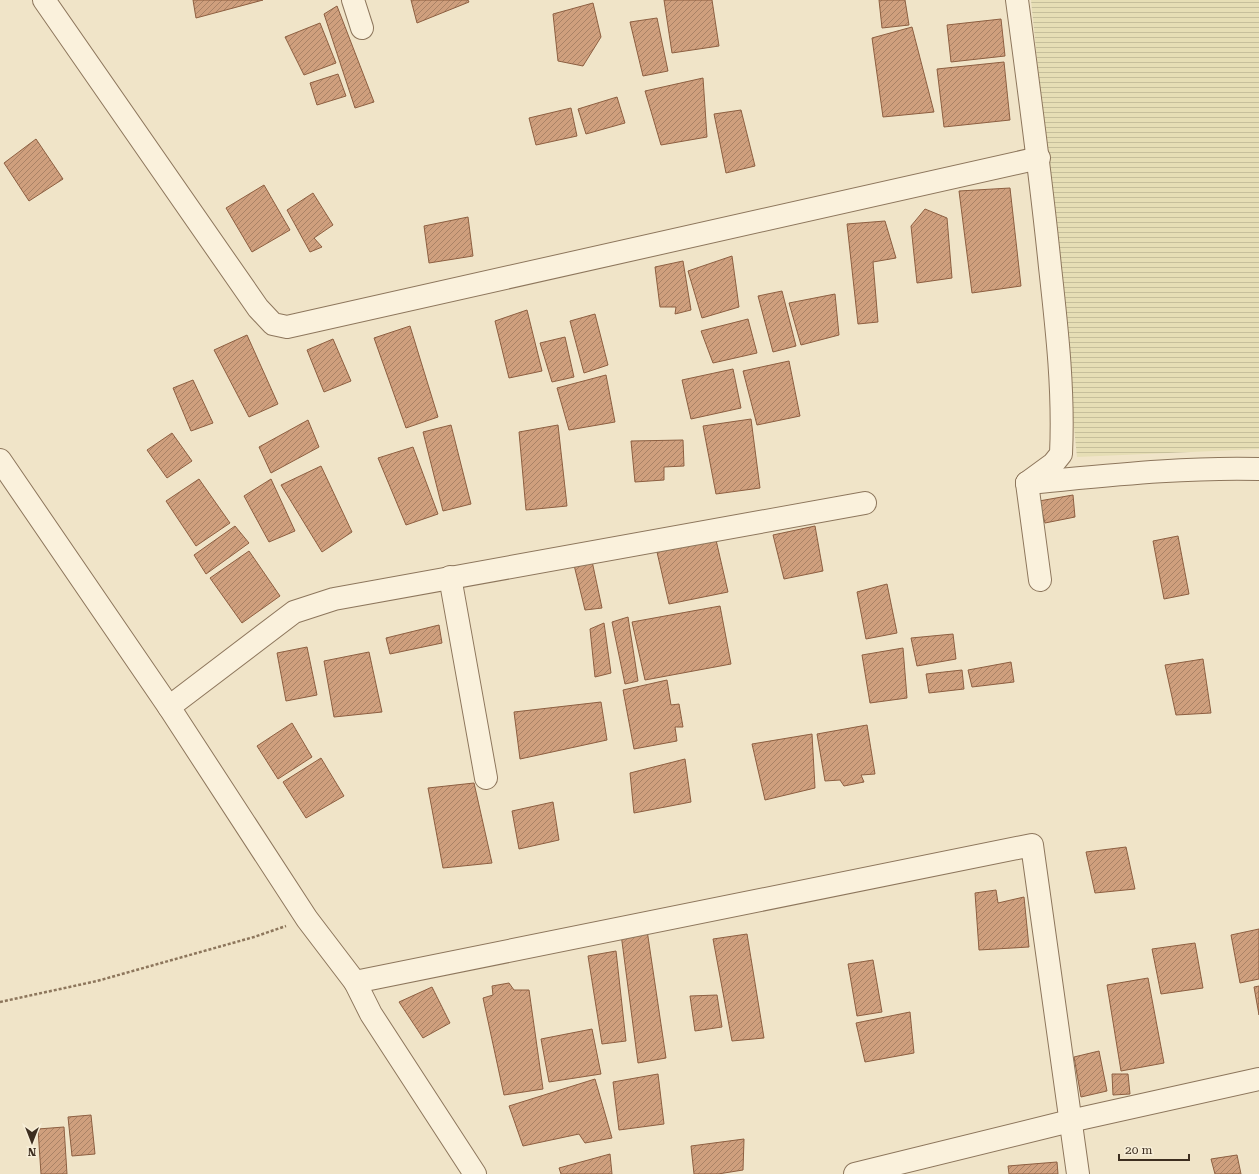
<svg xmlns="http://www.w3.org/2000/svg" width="1259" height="1174" viewBox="0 0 1259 1174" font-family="'Roboto Serif',serif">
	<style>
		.farmland { fill: url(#farmland-rules) }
		.building { fill: url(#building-hatch); stroke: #8d5f41 }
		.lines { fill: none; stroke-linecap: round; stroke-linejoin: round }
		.street-casing { stroke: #8d765c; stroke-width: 24 }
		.path { stroke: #8d765c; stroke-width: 2.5; stroke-dasharray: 3 2; stroke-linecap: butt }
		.street { stroke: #faf1dc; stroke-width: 22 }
	</style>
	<defs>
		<pattern id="farmland-rules" width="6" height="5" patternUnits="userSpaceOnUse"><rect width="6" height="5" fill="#e6deb5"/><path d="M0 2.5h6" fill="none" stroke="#c6bf9b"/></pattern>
		<pattern id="building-hatch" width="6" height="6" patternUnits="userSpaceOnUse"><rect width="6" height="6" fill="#cf9f7d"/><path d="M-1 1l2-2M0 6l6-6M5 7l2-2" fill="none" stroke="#a98266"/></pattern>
	</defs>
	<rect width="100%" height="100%" fill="#f0e4c8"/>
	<polygon class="farmland" points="1031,0 1259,0 1259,449 1077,457"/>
	<g class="building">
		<polygon points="193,0 263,0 196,18"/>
		<polygon points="411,0 468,0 469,2 417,23"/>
		<polygon points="664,0 712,0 719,46 672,53"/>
		<polygon points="879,0 905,0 909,25 882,28"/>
		<polygon points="593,3 601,37 583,66 558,61 553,14"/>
		<polygon points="337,6 374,102 355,108 324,14"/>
		<polygon points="657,18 668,71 643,76 630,22"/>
		<polygon points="1001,19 1005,56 951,62 947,25"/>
		<polygon points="320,23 336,63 304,75 285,37"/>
		<polygon points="912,27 934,112 883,117 872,38"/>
		<polygon points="1004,62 1010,120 944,127 937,69"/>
		<polygon points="338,74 346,96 317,105 310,83"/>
		<polygon points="703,78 707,137 661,145 645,91"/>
		<polygon points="617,97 625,123 586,134 578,109"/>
		<polygon points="571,108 577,136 536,145 529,118"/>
		<polygon points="741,110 755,166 726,173 714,114"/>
		<polygon points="36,139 63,179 29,201 4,163"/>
		<polygon points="264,185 290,230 252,252 226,208"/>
		<polygon points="1010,188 1021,286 972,293 959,191"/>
		<polygon points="313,193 333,225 314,238 322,247 310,252 287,210"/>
		<polygon points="925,209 947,218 952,278 917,283 911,226"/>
		<polygon points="468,217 473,256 429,263 424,226"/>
		<polygon points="885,221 896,258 873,262 878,322 858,324 847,224"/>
		<polygon points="732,256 739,307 702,318 688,271"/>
		<polygon points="683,261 691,310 675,314 676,307 660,307 655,267"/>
		<polygon points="782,291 796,346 773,352 758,296"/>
		<polygon points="835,294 839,335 801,345 789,303"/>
		<polygon points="527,310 542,371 509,378 495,321"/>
		<polygon points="595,314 608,365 584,373 570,321"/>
		<polygon points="748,319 757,353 713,363 701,331"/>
		<polygon points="410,326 438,417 406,428 374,338"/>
		<polygon points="247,335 278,404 249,417 214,350"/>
		<polygon points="565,337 574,377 552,382 540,343"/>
		<polygon points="333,339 351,381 324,392 307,350"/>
		<polygon points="789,361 800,416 757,425 743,371"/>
		<polygon points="733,369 741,408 691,419 682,380"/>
		<polygon points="606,375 615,422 569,430 557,388"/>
		<polygon points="193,380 213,423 191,431 173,388"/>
		<polygon points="751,419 760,488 716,494 703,426"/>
		<polygon points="308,420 319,447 271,473 259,447"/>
		<polygon points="451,425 471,504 443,511 423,432"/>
		<polygon points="558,425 567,506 526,510 519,432"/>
		<polygon points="172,433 192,461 167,478 147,450"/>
		<polygon points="683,440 684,466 664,467 664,480 635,482 631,441"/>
		<polygon points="413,447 438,514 406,525 378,458"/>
		<polygon points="321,466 352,532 322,552 281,485"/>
		<polygon points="199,479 230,523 196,546 166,501"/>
		<polygon points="271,479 295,531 269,542 244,496"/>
		<polygon points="1073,495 1075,517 1045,523 1039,501"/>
		<polygon points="235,526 249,543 206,574 194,555"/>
		<polygon points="815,526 823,571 784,579 773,535"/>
		<polygon points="1178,536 1189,594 1164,599 1153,541"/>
		<polygon points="716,540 728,592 669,604 657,552"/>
		<polygon points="249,551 280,596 242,623 210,578"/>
		<polygon points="592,561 602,608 585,610 574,565"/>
		<polygon points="887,584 897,633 866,639 857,592"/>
		<polygon points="720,606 731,664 645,680 632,622"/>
		<polygon points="628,617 638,681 625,684 612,622"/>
		<polygon points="604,623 611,673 595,677 590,629"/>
		<polygon points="439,625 442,643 390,654 386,638"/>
		<polygon points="953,634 956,659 917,666 911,638"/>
		<polygon points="307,647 317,695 286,701 277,653"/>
		<polygon points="903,648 907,698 870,703 862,655"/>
		<polygon points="369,652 382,712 334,717 324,661"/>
		<polygon points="1203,659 1211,713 1176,715 1165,665"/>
		<polygon points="1011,662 1014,682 972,687 968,670"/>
		<polygon points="962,670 964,689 929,693 926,674"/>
		<polygon points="667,680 671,705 679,704 683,727 675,727 677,741 634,749 623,690"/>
		<polygon points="601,702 607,740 520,759 514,712"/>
		<polygon points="292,723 312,757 278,779 257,746"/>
		<polygon points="867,725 875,774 861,775 864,782 844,786 840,780 825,781 817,734"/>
		<polygon points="812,734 815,788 765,800 752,744"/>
		<polygon points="321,758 344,796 306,818 283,782"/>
		<polygon points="685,759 691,802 634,813 630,773"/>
		<polygon points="474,783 492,863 443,868 428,788"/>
		<polygon points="553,802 559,840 519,849 512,811"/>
		<polygon points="1126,847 1135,889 1095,893 1086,852"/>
		<polygon points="996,890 998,903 1024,897 1029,947 979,950 975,893"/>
		<polygon points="1259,929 1259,979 1240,983 1231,935"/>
		<polygon points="647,930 666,1058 638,1063 621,934"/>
		<polygon points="747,934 764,1038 732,1041 713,939"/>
		<polygon points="1195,943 1203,988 1161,994 1152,949"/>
		<polygon points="616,951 626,1041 602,1044 588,956"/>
		<polygon points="873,960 882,1012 857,1016 848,964"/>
		<polygon points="1148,978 1164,1063 1121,1071 1107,985"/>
		<polygon points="509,983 514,990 529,990 543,1089 504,1095 483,998 493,995 492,986"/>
		<polygon points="1259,986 1259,1015 1254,987"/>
		<polygon points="432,987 450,1023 423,1038 399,1002"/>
		<polygon points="717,995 722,1027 695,1031 690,996"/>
		<polygon points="910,1012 914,1053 865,1062 856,1023"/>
		<polygon points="592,1029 601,1074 549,1082 541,1039"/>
		<polygon points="1099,1051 1107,1091 1081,1097 1074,1057"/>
		<polygon points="658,1074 664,1124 619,1130 613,1082"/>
		<polygon points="1112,1074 1128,1074 1130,1094 1113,1095"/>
		<polygon points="595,1079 612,1138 585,1143 579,1134 523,1146 509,1106"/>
		<polygon points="91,1115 95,1154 72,1156 68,1117"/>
		<polygon points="64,1127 67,1174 41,1174 38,1129"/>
		<polygon points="744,1139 743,1170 718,1174 694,1174 691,1146"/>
		<polygon points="610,1154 612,1174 561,1174 559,1168"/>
		<polygon points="1237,1155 1241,1174 1215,1174 1211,1159"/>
		<polygon points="1057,1162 1058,1174 1009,1174 1008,1166"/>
	</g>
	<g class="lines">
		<g class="street-casing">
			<g id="street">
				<polyline points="44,0 258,308 273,324 287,327 1039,158"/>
				<polyline points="353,0 362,28"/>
				<path d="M1017,0c12,89 24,178 33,267 7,63 14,124 11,187l-8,10 -26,19"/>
				<polyline points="0,460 169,707 307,919 355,982 371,1014 475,1174"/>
				<path d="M1027,483c77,-7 154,-16 232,-14"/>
				<polyline points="1027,483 1040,580"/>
				<polyline points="450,577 486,778"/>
				<polyline points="169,707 294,612 334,599 865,503"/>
				<polyline points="355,982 1032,845 1078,1174"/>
				<polyline points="855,1174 1070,1121 1259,1079"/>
			</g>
		</g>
		<polyline class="path" points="0,1002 97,981 254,937 286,926"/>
		<use href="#street" class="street"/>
	</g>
	<g transform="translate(32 1142) rotate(180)" stroke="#f7eed8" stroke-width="3" paint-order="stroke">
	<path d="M0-3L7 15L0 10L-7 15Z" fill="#3d2e20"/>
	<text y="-6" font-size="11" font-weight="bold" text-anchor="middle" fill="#3d2e20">N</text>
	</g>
	<path d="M1119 1154v6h70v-6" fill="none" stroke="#3d2e20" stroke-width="2"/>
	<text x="1125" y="1154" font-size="12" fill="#3d2e20" stroke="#f7eed8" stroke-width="3" paint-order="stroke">20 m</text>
</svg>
